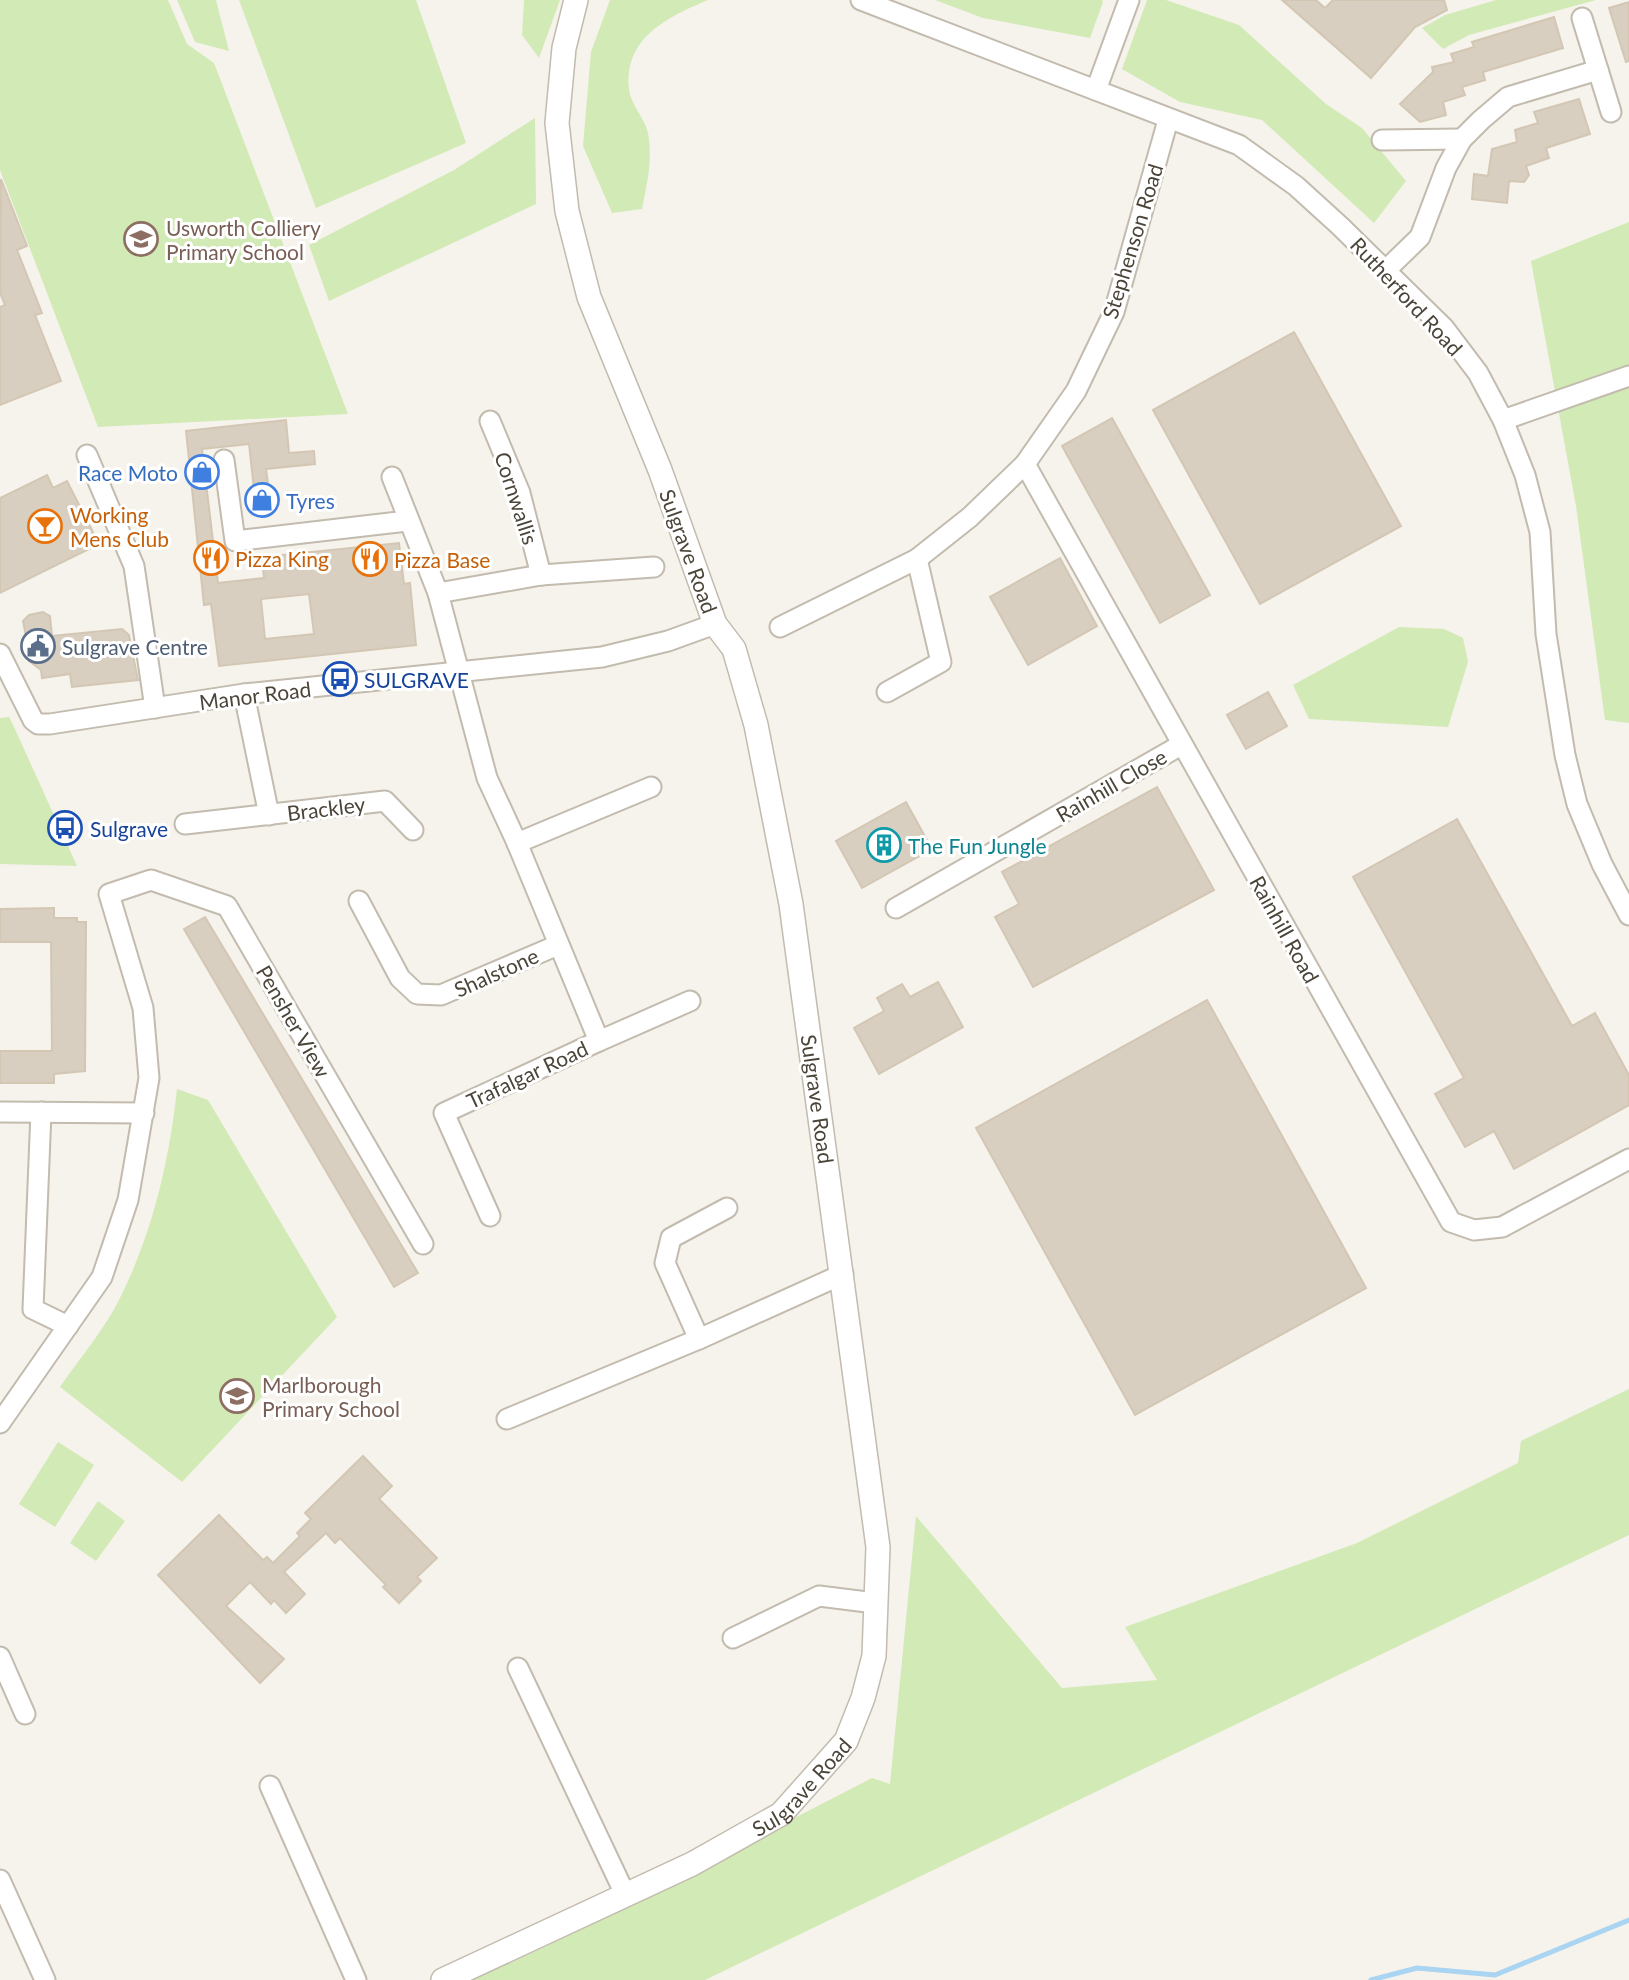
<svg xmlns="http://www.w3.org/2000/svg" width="1629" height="1980" viewBox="0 0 1629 1980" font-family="Lato,sans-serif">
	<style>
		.green { fill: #d2eab5 }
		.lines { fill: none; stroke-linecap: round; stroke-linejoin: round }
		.stream { stroke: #a9d4f2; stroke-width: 5 }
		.building { fill: #d8cfc1; stroke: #d3c7b4; stroke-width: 2; fill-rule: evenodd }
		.minor-casing { stroke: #c2bbae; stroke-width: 23 }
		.tertiary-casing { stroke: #c2bbae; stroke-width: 26 }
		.minor { stroke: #fff; stroke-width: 19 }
		.tertiary { stroke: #fff; stroke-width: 23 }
		.labels { text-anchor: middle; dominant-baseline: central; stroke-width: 6; stroke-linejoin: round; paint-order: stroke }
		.education-label { font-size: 21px; fill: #785e54; stroke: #fff; text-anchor: start }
		.street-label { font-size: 21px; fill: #4b4439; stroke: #fff }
		.shop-label { font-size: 21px; fill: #366cbe; stroke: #fff; text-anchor: end }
		.food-label { font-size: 21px; fill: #c56008; stroke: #fff; text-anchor: start }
		.service-label { font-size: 21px; fill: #4e5e75; stroke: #fff; text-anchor: start }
		.transit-label { font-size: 21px; fill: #164399; stroke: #fff; text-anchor: start }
		.culture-label { font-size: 21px; fill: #0d838f; stroke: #fff; text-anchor: start }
	</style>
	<rect width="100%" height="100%" fill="#f6f3ec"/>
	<g class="green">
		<polygon points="0,0 168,0 187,44 214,63 348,414 98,427 0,170"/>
		<polygon points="177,0 216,0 229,51 195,42"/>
		<polygon points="239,0 416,0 466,143 316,208"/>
		<polygon points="524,0 560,0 539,58 522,35"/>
		<path d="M610,0h98c-40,17 -84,37 -79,89 1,15 16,29 19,44 5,26 -1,51 -6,76l-30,4 -29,-67 8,-94z"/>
		<polygon points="935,0 1102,0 1103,2 1090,38 983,18"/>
		<polygon points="1147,0 1166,0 1239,25 1326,104 1362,128 1406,181 1374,223 1262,120 1180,102 1122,69"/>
		<polygon points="1496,0 1596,0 1469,35 1443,49 1422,28 1445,15"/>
		<polygon points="535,118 536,204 329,301 309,245 454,170"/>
		<polygon points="1629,222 1629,723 1605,720 1576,506 1531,261"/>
		<polygon points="1399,627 1444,629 1463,638 1468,662 1448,727 1309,719 1293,685"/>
		<polygon points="9,717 14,727 77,866 0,864 0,718"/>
		<path d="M177,1089l31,11 129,217 -155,165 -122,-95c19,-28 43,-56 58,-85 34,-67 51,-139 59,-213z"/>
		<polygon points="1629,1389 1629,1535 705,1980 472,1980 549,1945 872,1778 890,1784 916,1516 1062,1688 1157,1680 1125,1627 1357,1543 1518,1463 1521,1441"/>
		<polygon points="58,1442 94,1465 55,1527 19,1504"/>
		<polygon points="98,1501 125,1521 96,1561 70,1543"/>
	</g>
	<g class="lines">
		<polyline class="stream" points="1371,1980 1417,1968 1495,1975 1629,1920"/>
	</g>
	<g class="building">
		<polygon points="1282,0 1316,0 1325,8 1333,0 1444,0 1447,10 1415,27 1371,78"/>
		<polygon points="1629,2 1629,61 1626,62 1609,8"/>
		<polygon points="1554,17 1563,48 1483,72 1485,80 1462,87 1465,95 1443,102 1446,115 1420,122 1400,104 1433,72 1432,67 1454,62 1451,54 1474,47 1472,42"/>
		<polygon points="1579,99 1590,134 1546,148 1549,158 1526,166 1529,175 1524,182 1509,181 1507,203 1472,199 1474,174 1488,176 1492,149 1517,142 1515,130 1538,123 1534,112"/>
		<polygon points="1,179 27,246 17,250 42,313 35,315 61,381 0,405 0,307 5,305 0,293"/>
		<polygon points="1294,332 1401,526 1260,604 1153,410"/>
		<polygon points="1112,418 1210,595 1160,623 1062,446"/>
		<path d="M286,420l3,33 25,-2 1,13 -49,5 6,45 -15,2 -8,-72 -47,5 16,134 46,-5 -2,-18 20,-5 117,-12 5,41 6,-1 6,62 -197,21 -8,-62 -7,1 -18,-174zM309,594l5,40 -49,5 -4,-40z"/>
		<polygon points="47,475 53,488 67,481 99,544 0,593 0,498"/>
		<polygon points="1060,558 1097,626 1028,665 990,597"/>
		<polygon points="43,612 50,616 52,636 122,629 129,635 138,680 72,687 70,674 42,678 41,670 29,661 29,653 23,650 22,642 26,636 23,621 29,615"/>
		<polygon points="1268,692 1287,726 1246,749 1227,715"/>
		<polygon points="1157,787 1214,890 1033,987 995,917 1019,904 1002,872"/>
		<polygon points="906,802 932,849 862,888 836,841"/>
		<polygon points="1457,819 1572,1026 1595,1013 1629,1075 1629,1105 1514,1169 1494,1131 1465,1147 1435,1094 1464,1078 1353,877"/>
		<polygon points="54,908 54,918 77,918 77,922 86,922 85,1071 54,1074 54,1083 0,1083 0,1051 52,1051 51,942 0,942 0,909"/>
		<polygon points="205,917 418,1273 394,1287 184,929"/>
		<polygon points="938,982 963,1027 879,1074 854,1028 884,1011 877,998 902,984 910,997"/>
		<polygon points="1207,1000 1366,1288 1135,1415 976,1128"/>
		<polygon points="363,1456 392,1486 379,1499 437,1558 417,1577 421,1581 399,1603 383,1587 386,1585 340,1538 335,1543 326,1533 284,1572 305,1594 286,1613 274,1600 271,1604 250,1582 226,1606 284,1659 260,1683 158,1575 219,1515 263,1560 267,1557 273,1563 300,1536 297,1533 311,1519 305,1513"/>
	</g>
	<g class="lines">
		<g class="minor-casing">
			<g id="minor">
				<polyline points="861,0 1239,145 1296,186 1340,226 1444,328 1478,373 1503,420 1525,475 1540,532 1546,634 1565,755 1577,804 1602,864 1629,915"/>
				<polyline points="1582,18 1611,112"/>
				<polyline points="1096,90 1129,0"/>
				<polyline points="1382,140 1462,139"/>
				<polyline points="1386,270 1420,237 1446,168 1462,139 1481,120 1508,97 1598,70"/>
				<polyline points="1503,420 1629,376"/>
				<polyline points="490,421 520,493 541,575"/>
				<polyline points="87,455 134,566 155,708"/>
				<polyline points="224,460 235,541 407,521"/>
				<polyline points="1025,464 1451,1222 1474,1230 1502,1227 1629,1159"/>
				<polyline points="392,477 438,593 487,778 517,843 599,1041 444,1113 490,1216"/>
				<polyline points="438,593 541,575 654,567"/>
				<polyline points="780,627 917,559 970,517 1025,464 1076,391 1114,312 1168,120"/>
				<polyline points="0,654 33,720 38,724 50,724 244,694 602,657 668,641 715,624"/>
				<polyline points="887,692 941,662 917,559"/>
				<polyline points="244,694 269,815"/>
				<polyline points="185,824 385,801 413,830"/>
				<polyline points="517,843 651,787"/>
				<polyline points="359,901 400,978 417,994 441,995 558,945"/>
				<polyline points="896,908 1181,745"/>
				<polyline points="599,1041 690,1001"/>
				<polyline points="0,1112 144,1113"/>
				<polyline points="41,1112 33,1309 68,1326"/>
				<polyline points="699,1339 665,1263 671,1238 727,1208"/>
				<polyline points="507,1419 699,1339 843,1274"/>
				<polyline points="0,1423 102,1277 128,1200 149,1078 143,1008 109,894 151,880 227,906 423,1244"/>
				<polyline points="733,1638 819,1596 875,1603"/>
				<polyline points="0,1657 25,1714"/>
				<polyline points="518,1668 625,1894"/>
				<polyline points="270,1786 356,1980"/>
				<polyline points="0,1880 45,1980"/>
			</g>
		</g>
		<g class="tertiary-casing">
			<g id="tertiary">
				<path id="s1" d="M443,1980l249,-116 89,-50 65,-73 17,-43 11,-42 4,-109 -87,-643 -35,-179 -22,-76 -19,-25 -55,-154 -71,-173 -22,-86 -10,-88 7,-75 12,-48"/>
			</g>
		</g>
		<use href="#minor" class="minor"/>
		<use href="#tertiary" class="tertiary"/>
	</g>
	<defs>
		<g id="school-ring" transform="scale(1.75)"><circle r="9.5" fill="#fff" stroke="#8d6e63" stroke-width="1.5"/><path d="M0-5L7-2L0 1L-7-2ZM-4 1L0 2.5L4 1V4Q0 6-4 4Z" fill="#8d6e63"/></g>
		<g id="shop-ring" transform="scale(1.75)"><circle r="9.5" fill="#fff" stroke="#3f7fe0" stroke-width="1.5"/><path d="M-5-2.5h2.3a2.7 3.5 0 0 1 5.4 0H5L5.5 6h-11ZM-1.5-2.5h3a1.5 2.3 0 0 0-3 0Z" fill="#3f7fe0"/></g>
		<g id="bar-ring" transform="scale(1.75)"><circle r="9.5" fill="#fff" stroke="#e8710a" stroke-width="1.5"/><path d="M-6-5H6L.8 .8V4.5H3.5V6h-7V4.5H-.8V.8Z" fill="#e8710a"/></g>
		<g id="restaurant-ring" transform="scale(1.75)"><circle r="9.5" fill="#fff" stroke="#e8710a" stroke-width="1.5"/><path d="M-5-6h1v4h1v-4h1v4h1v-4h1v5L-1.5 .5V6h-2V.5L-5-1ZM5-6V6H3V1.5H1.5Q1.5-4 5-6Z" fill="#e8710a"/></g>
		<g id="civic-ring" transform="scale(1.75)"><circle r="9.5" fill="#fff" stroke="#5c6f8a" stroke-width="1.5"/><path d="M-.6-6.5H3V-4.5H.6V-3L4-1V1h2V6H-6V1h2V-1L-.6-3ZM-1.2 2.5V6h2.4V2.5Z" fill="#5c6f8a"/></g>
		<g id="bus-ring" transform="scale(1.75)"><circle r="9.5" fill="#fff" stroke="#1a4fb4" stroke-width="1.5"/><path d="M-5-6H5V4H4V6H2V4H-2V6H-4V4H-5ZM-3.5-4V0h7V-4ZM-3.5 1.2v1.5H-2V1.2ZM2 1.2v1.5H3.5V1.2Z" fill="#1a4fb4"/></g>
		<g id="building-ring" transform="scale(1.75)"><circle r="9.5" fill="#fff" stroke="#0f9aa8" stroke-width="1.5"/><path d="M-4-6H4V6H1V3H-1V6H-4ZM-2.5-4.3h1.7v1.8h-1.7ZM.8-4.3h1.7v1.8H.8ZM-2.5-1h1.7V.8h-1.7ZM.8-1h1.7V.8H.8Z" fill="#0f9aa8"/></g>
	</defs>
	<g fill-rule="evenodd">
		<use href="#school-ring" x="141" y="239"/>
		<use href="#shop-ring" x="202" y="472"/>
		<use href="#shop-ring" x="262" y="500"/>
		<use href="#bar-ring" x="45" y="526"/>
		<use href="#restaurant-ring" x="211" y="558"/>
		<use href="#restaurant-ring" x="370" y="559"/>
		<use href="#civic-ring" x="38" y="646"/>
		<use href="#bus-ring" x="340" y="679"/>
		<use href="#bus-ring" x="65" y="828"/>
		<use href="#building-ring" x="884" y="845"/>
		<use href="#school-ring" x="237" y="1396"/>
	</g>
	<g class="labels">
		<g class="education-label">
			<text x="166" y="227">Usworth Colliery<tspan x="166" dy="24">Primary School</tspan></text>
			<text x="262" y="1384">Marlborough<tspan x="262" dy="24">Primary School</tspan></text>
		</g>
		<g class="street-label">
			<text transform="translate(1132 241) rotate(-73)">Stephenson Road</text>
			<text transform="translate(1407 296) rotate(47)">Rutherford Road</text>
			<text transform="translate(517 498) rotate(72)">Cornwallis</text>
			<text transform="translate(689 551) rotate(70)">Sulgrave Road</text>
			<text transform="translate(255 695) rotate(-7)">Manor Road</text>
			<text transform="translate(1111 785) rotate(-30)">Rainhill Close</text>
			<text transform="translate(326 808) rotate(-7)">Brackley</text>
			<text transform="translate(1285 929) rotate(61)">Rainhill Road</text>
			<text transform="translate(496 972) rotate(-24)">Shalstone</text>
			<text transform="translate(294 1021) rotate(60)">Pensher View</text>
			<text transform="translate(527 1074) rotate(-25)">Trafalgar Road</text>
			<text transform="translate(818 1099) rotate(82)">Sulgrave Road</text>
			<text stroke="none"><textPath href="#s1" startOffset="410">Sulgrave Road</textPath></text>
		</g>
		<g class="shop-label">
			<text x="178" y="472">Race Moto</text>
			<text x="286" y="500" text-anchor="start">Tyres</text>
		</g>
		<g class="food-label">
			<text x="70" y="514">Working<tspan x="70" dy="24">Mens Club</tspan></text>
			<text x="235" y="558">Pizza King</text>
			<text x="394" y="559">Pizza Base</text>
		</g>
		<g class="service-label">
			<text x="62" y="646">Sulgrave Centre</text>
		</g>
		<g class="transit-label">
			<text x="364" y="679">SULGRAVE</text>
			<text x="90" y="828">Sulgrave</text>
		</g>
		<g class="culture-label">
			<text x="908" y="845">The Fun Jungle</text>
		</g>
	</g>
</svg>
